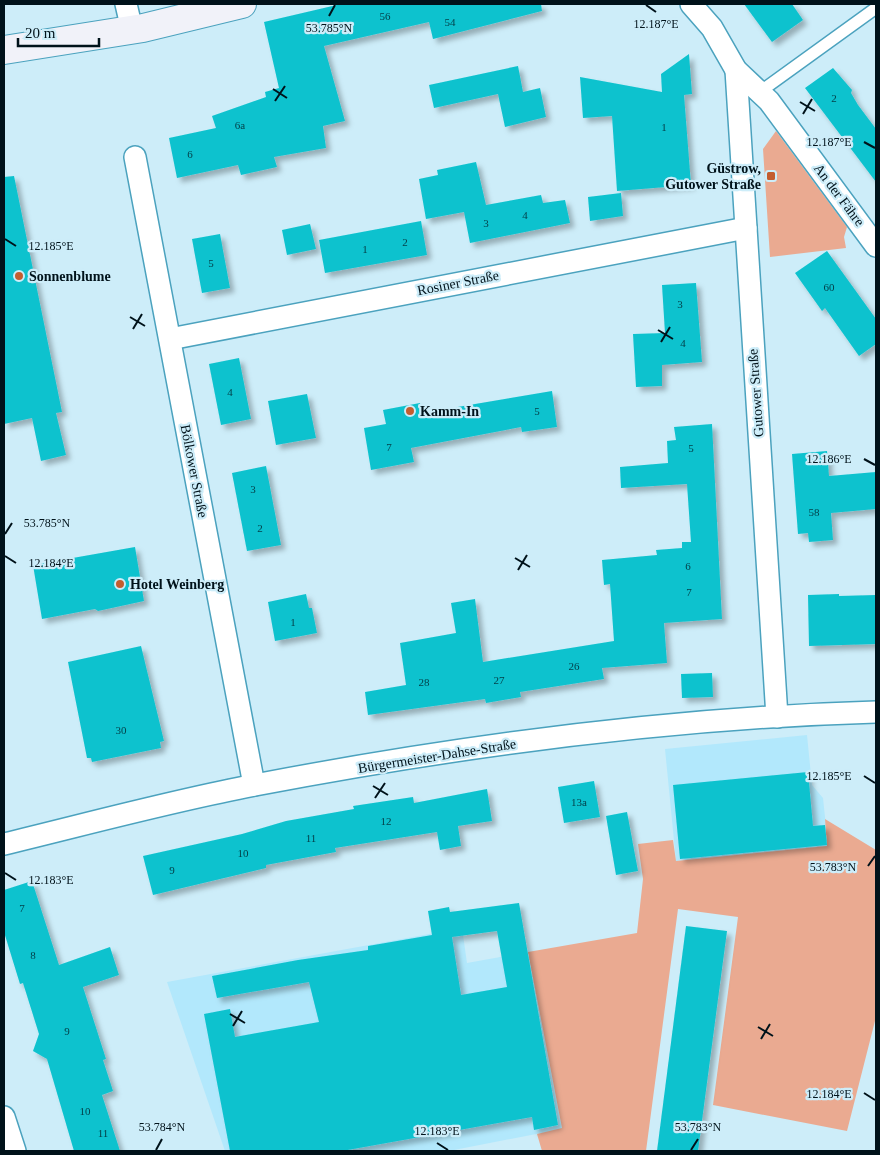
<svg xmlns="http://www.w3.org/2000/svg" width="880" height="1155" viewBox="0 0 880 1155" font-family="'Times New Roman',serif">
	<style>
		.built { fill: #b2e8fc }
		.green { fill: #eaaa91 }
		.building { fill: #0bc2ce; fill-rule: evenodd; filter: url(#shadow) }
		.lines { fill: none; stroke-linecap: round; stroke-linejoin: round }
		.service-casing { stroke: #4ba2be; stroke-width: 14 }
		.minor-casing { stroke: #4ba2be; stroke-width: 24 }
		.secondary-casing { stroke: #4ba2be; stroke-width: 30 }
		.service { stroke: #fff; stroke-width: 11 }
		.minor { stroke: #fff; stroke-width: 21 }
		.secondary { stroke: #f1f2f9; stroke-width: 28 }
		.ticks { fill: none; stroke: #00121a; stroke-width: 2 }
		.poi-dot { fill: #c35d2f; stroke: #cdedf9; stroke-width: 2 }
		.labels { text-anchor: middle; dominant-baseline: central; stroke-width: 4.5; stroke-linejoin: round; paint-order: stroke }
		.number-label { font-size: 11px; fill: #033e47 }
		.poi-label { font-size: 14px; font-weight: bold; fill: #00121a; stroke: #cdedf9; text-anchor: start }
		.street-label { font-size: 14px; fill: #00121a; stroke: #cdedf9 }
		.ticks-label { font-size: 12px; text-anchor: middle; fill: #00121a; stroke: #cdedf9; stroke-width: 4.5; stroke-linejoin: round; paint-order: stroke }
	</style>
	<defs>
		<filter id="shadow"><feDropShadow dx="4.5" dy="4.5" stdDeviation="2.5" flood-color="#0004"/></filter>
	</defs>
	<rect width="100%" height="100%" fill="#cdedf9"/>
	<g class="built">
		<polygon points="807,735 812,785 823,798 828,846 676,861 665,749"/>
		<polygon points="462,928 467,963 528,952 562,1129 449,1151 225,1151 167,982"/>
	</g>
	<g class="green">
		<polygon points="776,131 847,227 844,237 846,248 770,257 763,149"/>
		<polygon points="825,819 876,850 876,1017 847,1131 713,1105 738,917 678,909 646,1151 542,1151 537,1134 562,1128 528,952 637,933 643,879 638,844 673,840 676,861 827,846"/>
	</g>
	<g class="building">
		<polygon points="341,4 541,4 542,11 433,39 429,22 324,46 345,121 323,126 326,148 274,157 277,167 241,175 238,165 177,178 169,138 216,128 212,116 266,97 265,92 279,88 264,22"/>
		<polygon points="744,4 792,4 803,20 772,42"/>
		<polygon points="689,54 692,94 684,95 691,185 617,191 612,116 583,118 580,77 662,92 661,74"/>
		<polygon points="518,66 523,92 540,88 546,117 505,127 498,94 434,108 429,85"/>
		<polygon points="833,68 852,90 851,93 858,105 876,129 876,182 805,88"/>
		<polygon points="476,162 486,205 541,195 543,203 565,200 570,223 470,243 464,212 426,219 419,179 438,175 437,170"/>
		<polygon points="14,176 62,412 56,413 66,455 41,461 32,418 4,424 4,177"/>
		<polygon points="621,193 623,216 590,221 588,197"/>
		<polygon points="421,221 427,255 325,273 319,240"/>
		<polygon points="310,224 316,249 287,255 282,230"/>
		<polygon points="220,234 230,288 202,293 192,239"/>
		<polygon points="827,251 876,319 876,344 859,356 825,308 822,311 795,273"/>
		<polygon points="696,283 702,362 662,365 662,386 636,387 633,334 665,333 662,285"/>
		<polygon points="239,358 251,419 221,425 209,364"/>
		<polygon points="552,391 557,427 522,432 521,427 411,448 414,462 371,470 364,428 386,424 383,410 420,403 422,413"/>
		<polygon points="307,394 316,438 276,445 268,401"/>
		<polygon points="712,424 722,619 664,623 667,663 602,668 604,679 520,692 521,697 486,703 485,699 368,715 365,692 406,685 400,643 456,633 451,603 475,599 483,662 614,641 610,584 604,585 602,560 657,555 656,550 682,548 682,542 691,542 687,484 621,488 620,467 668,463 667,441 676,440 674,427"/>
		<polygon points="827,451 829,476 876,472 876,509 831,513 833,540 809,542 808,533 798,534 792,454"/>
		<polygon points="266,466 281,545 247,551 232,473"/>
		<polygon points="135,547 144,601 98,611 95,609 42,619 33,565"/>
		<polygon points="306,594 309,608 312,608 317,633 275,641 268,602"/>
		<polygon points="839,594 839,596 876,595 876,644 809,646 808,595"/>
		<polygon points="141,646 164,741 160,742 161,748 92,762 91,758 87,758 68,662"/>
		<polygon points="712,673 713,697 682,698 681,674"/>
		<polygon points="808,772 813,826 825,825 827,845 680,859 673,785"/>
		<polygon points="594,781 600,817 564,823 558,787"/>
		<polygon points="487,789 492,821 458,826 461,846 440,850 437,832 335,848 336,852 266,865 266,868 153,895 143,856 242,834 286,821 354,809 353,806 413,797 414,803"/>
		<polygon points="627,812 638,871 616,875 606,816"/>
		<polygon points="32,881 59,965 110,947 119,975 83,987 106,1059 103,1060 113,1091 102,1095 120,1151 74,1151 47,1059 33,1051 39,1034 23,983 20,984 4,932 4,890"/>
		<path d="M519,903l39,222 -24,5 -2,-13 -190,34h-112l-26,-137 26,-5 5,28 84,-15 -10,-40 -92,16 -5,-22 86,-16 70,-10v-4l64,-11 -4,-24 21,-4 1,5zM497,931l10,56 -46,8 -9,-58z"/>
		<polygon points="686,926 727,931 698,1151 657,1151"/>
	</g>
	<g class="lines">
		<g class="service-casing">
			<polyline id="service" points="761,91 876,8"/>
		</g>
		<g class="minor-casing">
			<g id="minor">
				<polyline points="126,4 132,30"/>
				<polyline points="691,4 712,28 736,70 769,101 876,246"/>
				<polyline points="736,70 777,717"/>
				<polyline points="135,157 254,785"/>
				<polyline points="170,339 746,228"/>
				<path d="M4,844c83,-20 167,-43 251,-59 204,-39 413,-67 621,-73"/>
				<polyline points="4,1117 15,1151"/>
			</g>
		</g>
		<g class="secondary-casing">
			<polyline id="secondary" points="4,50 143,28 242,4"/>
		</g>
		<use href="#service" class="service"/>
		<use href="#minor" class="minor"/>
		<use href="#secondary" class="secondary"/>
	</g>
	<path class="ticks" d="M646,5l10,7M329,16l6,-11M273,89l14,9M275,101l10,-15M800,102l15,9M803,114l9,-15M864,142l11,6M5,239l11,7M130,317l15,9M133,329l9,-15M658,330l15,9M661,342l9,-15M864,459l11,6M5,534l7,-11M5,556l11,7M515,558l15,9M518,570l9,-15M864,776l11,7M373,786l15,9M375,798l10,-15M868,866l7,-10M5,873l11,7M230,1014l15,9M233,1026l9,-15M758,1027l15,9M761,1039l9,-15M864,1093l11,7M437,1143l11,7M156,1150l6,-11M691,1150l7,-11"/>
	<g class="poi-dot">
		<rect x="766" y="171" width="10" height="10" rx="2.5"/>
		<circle cx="19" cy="276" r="5"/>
		<circle cx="410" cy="411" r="5"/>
		<circle cx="120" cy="584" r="5"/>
	</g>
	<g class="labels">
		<g class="number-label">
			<text x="385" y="16">56</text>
			<text x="450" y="22">54</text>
			<text x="834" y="98">2</text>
			<text x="240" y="125">6a</text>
			<text x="664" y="127">1</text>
			<text x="190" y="154">6</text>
			<text x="525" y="215">4</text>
			<text x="486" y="223">3</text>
			<text x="405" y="242">2</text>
			<text x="365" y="249">1</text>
			<text x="211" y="263">5</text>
			<text x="829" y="287">60</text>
			<text x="680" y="304">3</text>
			<text x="683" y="343">4</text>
			<text x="230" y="392">4</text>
			<text x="537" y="411">5</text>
			<text x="389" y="447">7</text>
			<text x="691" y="448">5</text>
			<text x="253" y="489">3</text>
			<text x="814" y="512">58</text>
			<text x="260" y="528">2</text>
			<text x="688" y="566">6</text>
			<text x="689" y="592">7</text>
			<text x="293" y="622">1</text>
			<text x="574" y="666">26</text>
			<text x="499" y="680">27</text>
			<text x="424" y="682">28</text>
			<text x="121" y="730">30</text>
			<text x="579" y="802">13a</text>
			<text x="386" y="821">12</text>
			<text x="311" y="838">11</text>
			<text x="243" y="853">10</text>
			<text x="172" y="870">9</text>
			<text x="22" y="908">7</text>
			<text x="33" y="955">8</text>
			<text x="67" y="1031">9</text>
			<text x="85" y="1111">10</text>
			<text x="103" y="1133">11</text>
		</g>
		<g class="poi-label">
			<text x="761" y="168" text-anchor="end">Güstrow,<tspan x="761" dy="16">Gutower Straße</tspan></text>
			<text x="29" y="276">Sonnenblume</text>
			<text x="420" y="411">Kamm-In</text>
			<text x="130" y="584">Hotel Weinberg</text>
		</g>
		<g class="street-label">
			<text transform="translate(839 195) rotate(53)">An der Fähre</text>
			<text transform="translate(458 283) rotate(-11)">Rosiner Straße</text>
			<text transform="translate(756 393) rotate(-94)">Gutower Straße</text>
			<text transform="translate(194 471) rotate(79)">Bölkower Straße</text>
			<text transform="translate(437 756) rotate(-9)">Bürgermeister-Dahse-Straße</text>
		</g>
	</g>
	<g class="ticks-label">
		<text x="656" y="28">12.187°E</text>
		<text x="329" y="32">53.785°N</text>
		<text x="829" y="146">12.187°E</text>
		<text x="51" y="250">12.185°E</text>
		<text x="829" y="463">12.186°E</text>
		<text x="47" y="527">53.785°N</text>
		<text x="51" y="567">12.184°E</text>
		<text x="829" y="780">12.185°E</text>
		<text x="833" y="871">53.783°N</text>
		<text x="51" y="884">12.183°E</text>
		<text x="829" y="1098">12.184°E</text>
		<text x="162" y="1131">53.784°N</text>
		<text x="698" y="1131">53.783°N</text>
		<text x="437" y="1135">12.183°E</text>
	</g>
	<rect width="880" height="1155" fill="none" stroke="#00121a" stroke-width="10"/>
	<path d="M18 38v8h81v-8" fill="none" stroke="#00121a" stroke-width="2.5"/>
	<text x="25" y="38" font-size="15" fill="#00121a" stroke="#cdedf9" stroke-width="4" paint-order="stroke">20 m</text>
</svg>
